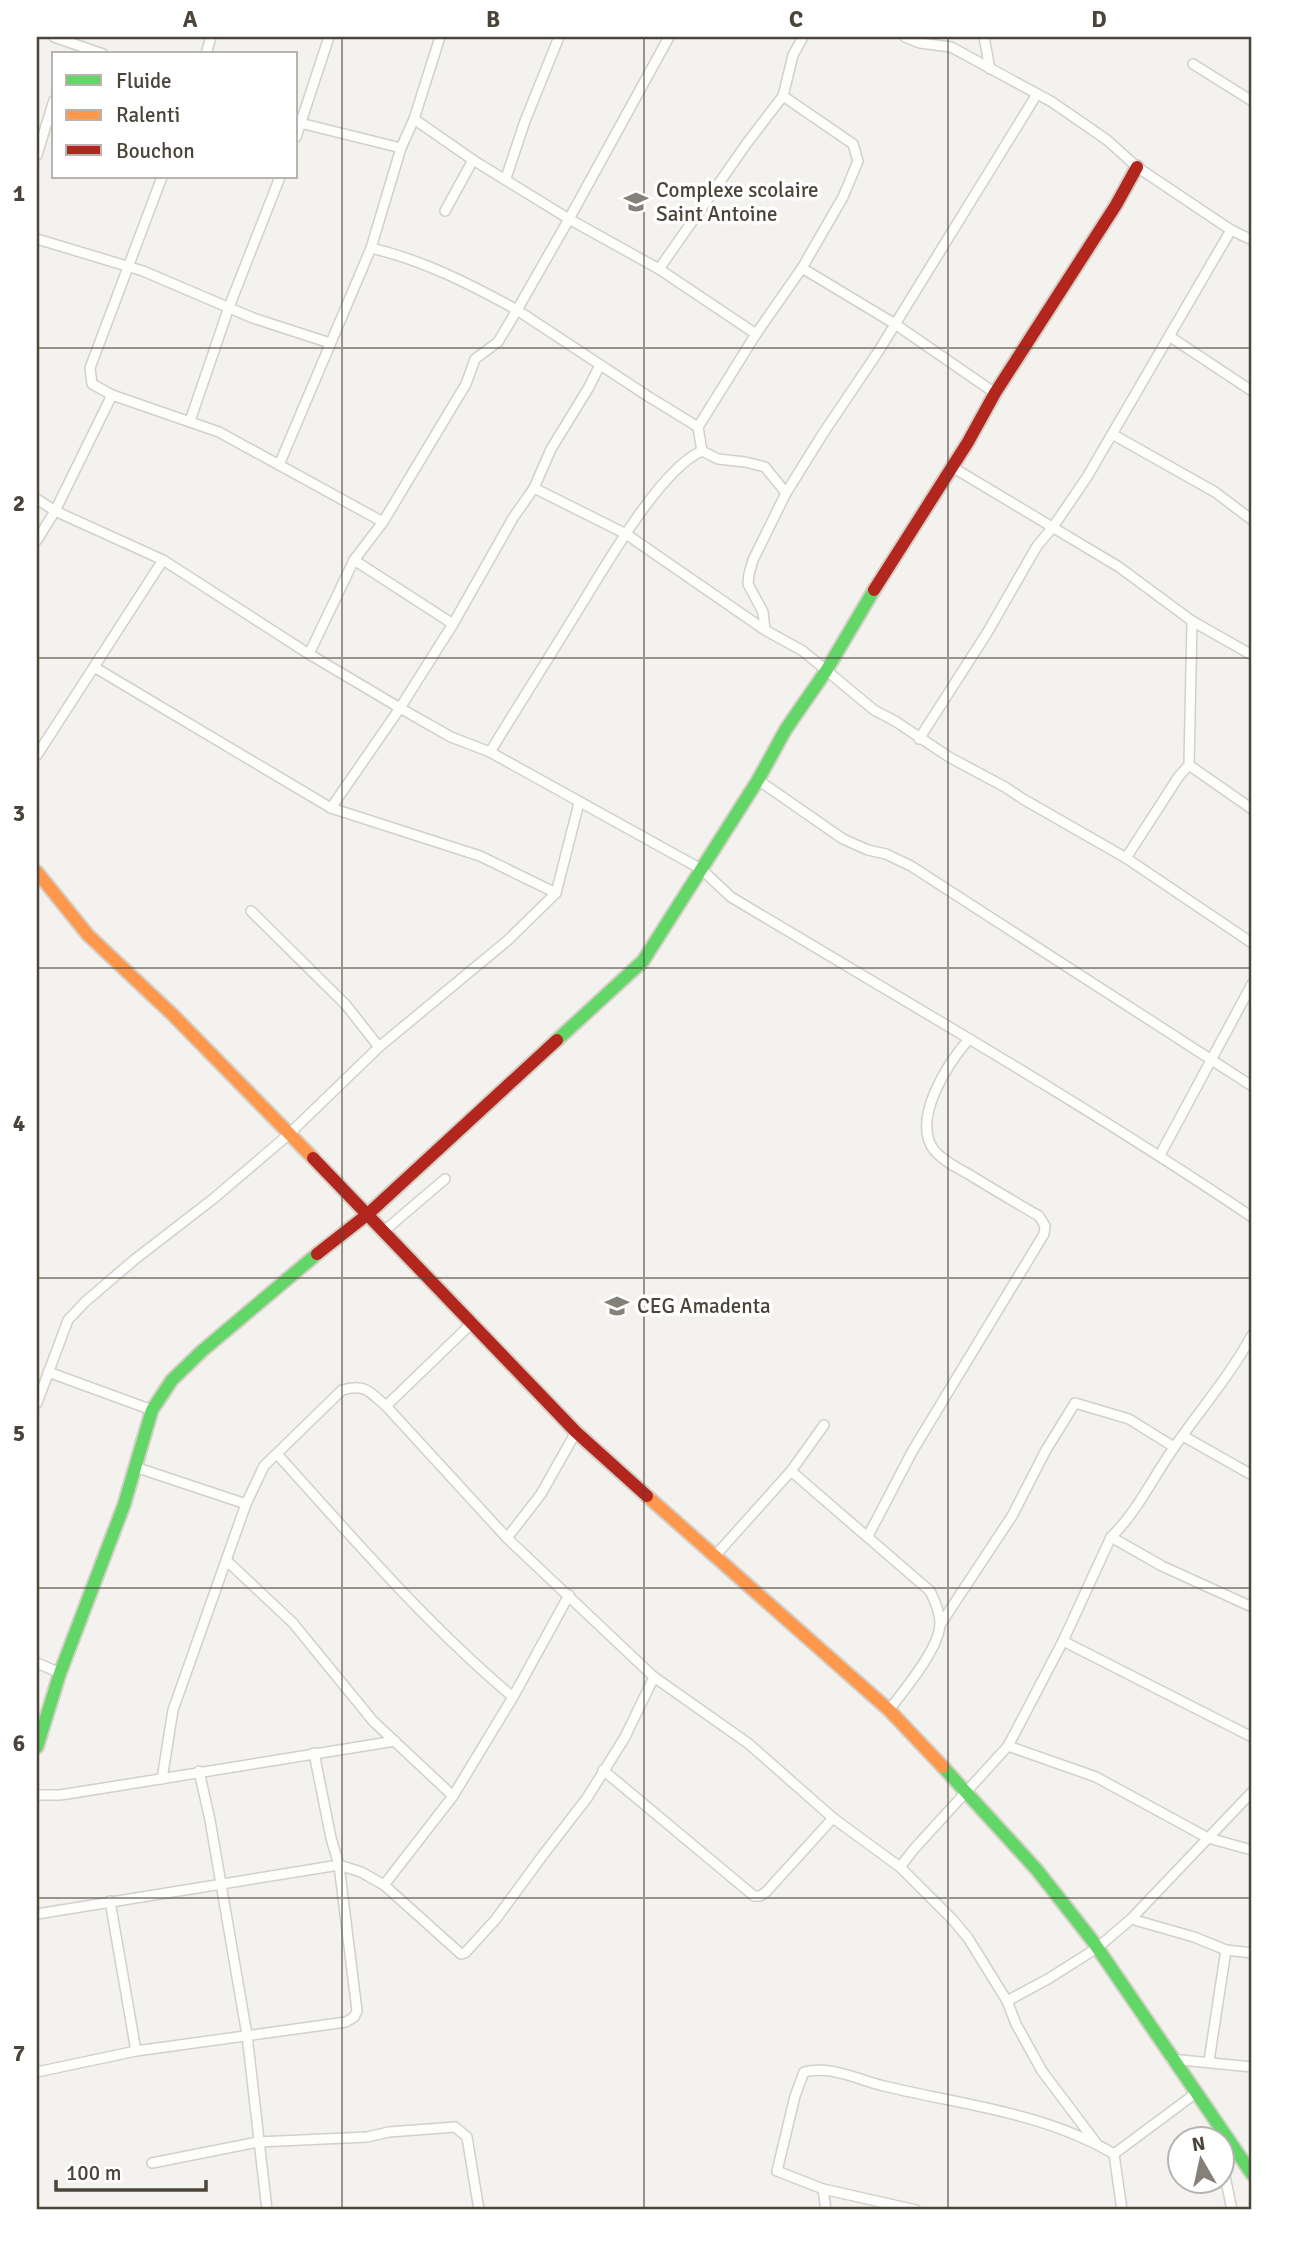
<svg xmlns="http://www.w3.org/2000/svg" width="1289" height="2247" viewBox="0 0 1289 2247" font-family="Signika,sans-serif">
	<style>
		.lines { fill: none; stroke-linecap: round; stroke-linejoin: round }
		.street-casing { stroke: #d2d0cb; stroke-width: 12 }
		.fast-casing { stroke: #d3cfc5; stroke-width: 16 }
		.slow-casing { stroke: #d3cfc5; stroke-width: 16 }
		.jam-casing { stroke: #d3cfc5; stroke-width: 16 }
		.street { stroke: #fdfdfc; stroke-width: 9 }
		.fast { stroke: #63d668; stroke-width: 12 }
		.slow { stroke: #ff974d; stroke-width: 12 }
		.jam { stroke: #b3261e; stroke-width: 12 }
		.grid { fill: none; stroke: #4b4439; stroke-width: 2; stroke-opacity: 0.55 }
		.labels { text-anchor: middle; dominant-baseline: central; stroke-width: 7; stroke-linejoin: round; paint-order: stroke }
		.poi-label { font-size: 21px; fill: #4b4439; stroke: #fff; text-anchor: start }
		.neatline { fill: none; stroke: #4b4439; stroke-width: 2.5 }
		.grid-label { font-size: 23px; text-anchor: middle; font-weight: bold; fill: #4b4439 }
	</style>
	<rect width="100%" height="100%" fill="#f4f2ee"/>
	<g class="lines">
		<g class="street-casing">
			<g id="street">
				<polyline points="54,37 103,54"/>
				<polyline points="669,37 569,219 517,310 646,395 698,427"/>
				<polyline points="905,37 920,43 951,47 1052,102 1107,140 1137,167 1231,230 1252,240"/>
				<polyline points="984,37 990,69"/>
				<polyline points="206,54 211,37"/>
				<polyline points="1193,64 1252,101"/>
				<polyline points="1037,94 878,352 824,432 786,493 753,560 749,574 748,584 763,612 765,630 803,651 874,710 895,721 949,757 1005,787 1023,799 1126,858 1252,943"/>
				<polyline points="783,96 853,144 858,161 843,197 802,268"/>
				<polyline points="414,119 473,160 569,219 659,269 756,334 698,427 702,451 718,459 745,462 765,467 786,493"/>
				<polyline points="296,122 401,148"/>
				<polyline points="296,137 329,37"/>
				<polyline points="37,155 54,100"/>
				<polyline points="162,177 90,368 92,384 112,395 219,432 383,522"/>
				<polyline points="506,178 525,121 559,37"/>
				<polyline points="445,211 473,160"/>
				<polyline points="37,239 143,271 253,318 330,343"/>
				<polyline points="659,269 747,143 783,96 793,55 803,37"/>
				<polyline points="756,334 802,268 895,324 995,393"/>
				<polyline points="1169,336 1252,391"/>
				<polyline points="190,421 229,307 280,177"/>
				<polyline points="1112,434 1215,492 1252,520"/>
				<polyline points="279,465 371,248 401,148 414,119 440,37"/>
				<polyline points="952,467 1119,567 1192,621 1252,655"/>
				<polyline points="534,488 626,534 765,630"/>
				<path d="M37,499l18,12 108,49 146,94 91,54 51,29 39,15 211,117 30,28c175,105 352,206 521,320"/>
				<polyline points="37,540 55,511 112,395"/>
				<polyline points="354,560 453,624"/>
				<path d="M309,654l45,-94 29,-38 83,-138 9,-25 23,-17 19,-32c-47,-26 -94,-50 -146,-62"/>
				<polyline points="94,667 331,808 480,856 556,893"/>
				<polyline points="919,739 987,633 1037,546 1053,527 1087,477 1231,230"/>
				<path d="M490,752c28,-46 57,-91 85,-137 26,-41 84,-146 127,-164"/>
				<polyline points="37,755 163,560"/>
				<polyline points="1189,765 1252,809"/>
				<polyline points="758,780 843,839 868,850 886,854 911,866 1252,1086"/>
				<polyline points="331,808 400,708 453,624 513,518 534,488 551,449 589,387 600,365"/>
				<polyline points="1126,858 1179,776 1189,765 1192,621"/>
				<polyline points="251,911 346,1005 379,1047"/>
				<polyline points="1160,1155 1252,984"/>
				<polyline points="384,1231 445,1179"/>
				<polyline points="48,1372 152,1410"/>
				<polyline points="37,1403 68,1320 85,1302 134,1260 213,1199 288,1135 379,1047 508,940 556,893 579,803"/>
				<polyline points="386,1406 507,1538 654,1677 749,1744 833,1818 900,1867 953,1920 968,1938 1007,2001 1016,2024 1042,2071 1097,2144"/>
				<polyline points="1183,1436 1252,1475"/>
				<path d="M277,1454c76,84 149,170 236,243"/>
				<polyline points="135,1467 246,1504"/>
				<path d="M791,1471l139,120c5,10 10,21 10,32 0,25 -36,67 -51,87"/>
				<path d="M868,1536l45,-86 131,-216 1,-8 -6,-10c-23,-13 -46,-27 -69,-41 -12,-7 -27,-14 -36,-25 -23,-31 14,-87 35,-111"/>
				<polyline points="1111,1537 1162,1566 1252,1607"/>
				<polyline points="507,1538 541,1494 576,1432"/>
				<polyline points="714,1557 791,1471 824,1425"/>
				<polyline points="227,1561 293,1623 373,1721 453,1796"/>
				<polyline points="940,1625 1012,1516 1046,1450 1075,1403 1129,1419 1174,1447"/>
				<polyline points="1063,1641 1252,1737"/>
				<polyline points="37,1663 60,1673"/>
				<polyline points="1008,1746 1096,1777 1208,1838 1252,1850"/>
				<polyline points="603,1770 754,1896 760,1896 766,1892 833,1818"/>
				<polyline points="199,1771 210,1820 247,2035 267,2210"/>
				<path d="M162,1779l11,-69 73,-206 18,-38 78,-76c23,-7 28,2 44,16l85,-82"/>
				<polyline points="37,1795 60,1795 98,1789 395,1741"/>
				<path d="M900,1867l14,-18 94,-103 55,-105 48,-104c26,-25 41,-58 62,-88 26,-38 57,-73 79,-114"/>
				<polyline points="384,1885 453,1796 513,1697 569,1595"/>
				<polyline points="110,1901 136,2051"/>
				<polyline points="37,1914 339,1865 361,1872 384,1885 461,1954 465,1953 496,1919 543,1855 587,1798 625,1737 654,1677"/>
				<polyline points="1131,1919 1194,1937 1226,1950 1252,1953"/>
				<polyline points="1007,2001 1048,1979 1097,1948 1131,1919 1252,1792"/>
				<polyline points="1171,2059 1252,2067"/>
				<polyline points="1209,2061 1226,1950"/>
				<polyline points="37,2072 136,2051 346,2022 354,2017 357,2011 339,1865 331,1838 314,1753"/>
				<polyline points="1114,2154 1196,2093"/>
				<polyline points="1114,2154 1122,2210"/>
				<polyline points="1222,2162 1232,2210"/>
				<polyline points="152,2163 258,2142 367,2137 389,2132 455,2127 467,2137 479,2210"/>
				<polyline points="823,2189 826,2210"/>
				<path d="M916,2210l-93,-21 -46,-18 18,-75 9,-24c29,-7 56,9 84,15 76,18 157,26 226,67"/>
			</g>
		</g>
		<g class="fast-casing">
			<g id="fast">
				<polyline points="557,1040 643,961 758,780 786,729 826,671 874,590"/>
				<polyline points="37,1747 60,1673 124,1505 152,1410 172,1380 202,1351 317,1254"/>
				<polyline points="943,1767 1037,1870 1092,1940 1252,2174"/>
			</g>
		</g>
		<g class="slow-casing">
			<g id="slow">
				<polyline points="37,872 88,935 172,1014 313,1158"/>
				<polyline points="647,1496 889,1710 943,1767"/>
			</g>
		</g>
		<g class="jam-casing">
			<g id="jam">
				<polyline points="874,590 968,442 995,393 1116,205 1137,167"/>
				<polyline points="313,1158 576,1432 647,1496"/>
				<polyline points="317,1254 368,1214 557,1040"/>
			</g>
		</g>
		<use href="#street" class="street"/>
		<use href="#fast" class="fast"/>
		<use href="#slow" class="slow"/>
		<use href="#jam" class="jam"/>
	</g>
	<path class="grid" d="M342,37v2173M644,37v2173M948,37v2173M37,348h1215M37,658h1215M37,968h1215M37,1278h1215M37,1588h1215M37,1898h1215"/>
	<defs>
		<g id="school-bare" transform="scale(1.89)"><path d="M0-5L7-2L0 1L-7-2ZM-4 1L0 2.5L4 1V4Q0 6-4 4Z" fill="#868178" stroke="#fff" stroke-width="2.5" paint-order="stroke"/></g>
	</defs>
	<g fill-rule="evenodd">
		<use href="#school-bare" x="636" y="202"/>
		<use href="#school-bare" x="617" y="1306"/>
	</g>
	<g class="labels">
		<g class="poi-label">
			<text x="656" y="190">Complexe scolaire<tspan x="656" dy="24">Saint Antoine</tspan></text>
			<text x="637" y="1306">CEG Amadenta</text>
		</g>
	</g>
	<rect width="1289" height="2247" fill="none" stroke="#ffffff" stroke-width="77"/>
	<rect x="52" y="52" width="245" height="126" fill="#ffffff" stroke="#b7b4b0" stroke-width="2"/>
	<rect x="66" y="75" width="35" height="10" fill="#63d668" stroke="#b7b4b0" stroke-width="2"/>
	<text x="116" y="88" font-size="21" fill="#4b4439">Fluide</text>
	<rect x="66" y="110" width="35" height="10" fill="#ff974d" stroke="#b7b4b0" stroke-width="2"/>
	<text x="116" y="122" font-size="21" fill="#4b4439">Ralenti</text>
	<rect x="66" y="145" width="35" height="10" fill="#b3261e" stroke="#b7b4b0" stroke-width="2"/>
	<text x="116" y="158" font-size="21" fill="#4b4439">Bouchon</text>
	<g transform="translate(1201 2160) rotate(351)"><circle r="33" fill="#ffffff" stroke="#b7b4b0" stroke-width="2"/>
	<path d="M0-5L12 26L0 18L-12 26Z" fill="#868178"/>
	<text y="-10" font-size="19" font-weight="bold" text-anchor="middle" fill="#4b4439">N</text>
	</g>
	<path d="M56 2180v10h150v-10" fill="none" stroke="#4b4439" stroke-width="3.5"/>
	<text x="66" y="2180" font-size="21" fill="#4b4439" stroke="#ffffff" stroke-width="5" paint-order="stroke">100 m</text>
	<rect x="38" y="38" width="1212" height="2170" class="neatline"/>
	<g class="grid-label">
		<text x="190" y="27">A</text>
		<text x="493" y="27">B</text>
		<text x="796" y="27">C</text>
		<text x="1099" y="27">D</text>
		<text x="19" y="201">1</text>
		<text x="19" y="511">2</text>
		<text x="19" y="821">3</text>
		<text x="19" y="1131">4</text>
		<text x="19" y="1441">5</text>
		<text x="19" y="1751">6</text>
		<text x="19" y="2061">7</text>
	</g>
</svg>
